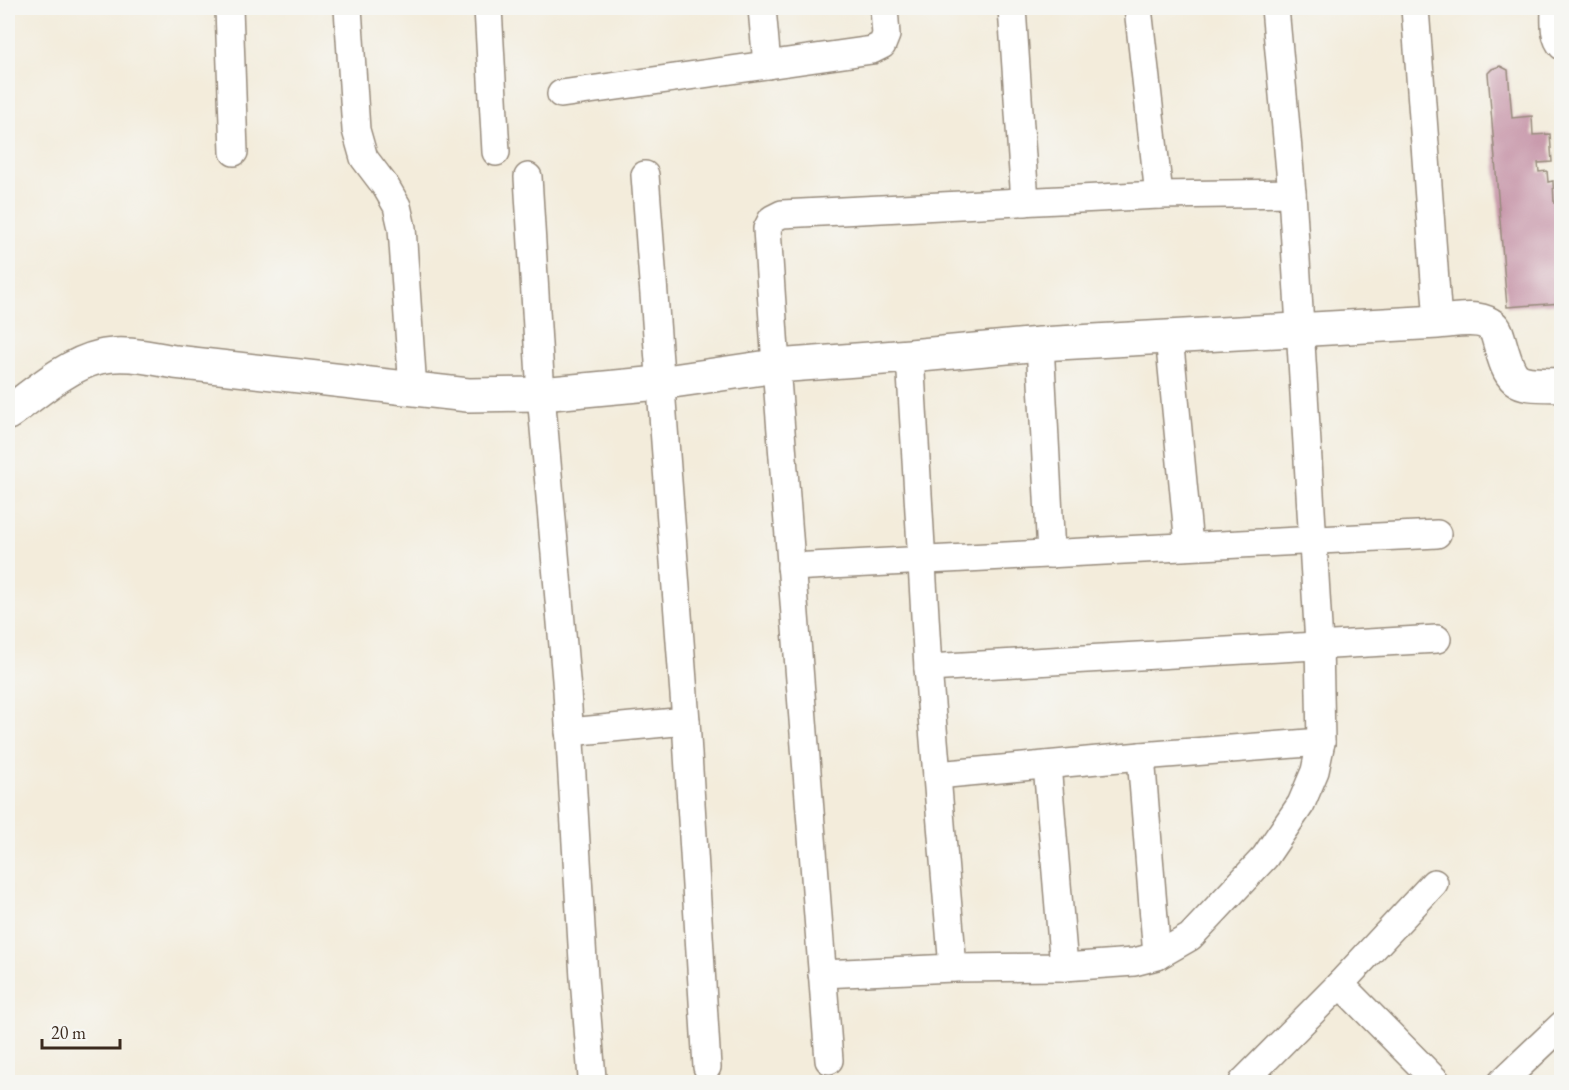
<svg xmlns="http://www.w3.org/2000/svg" width="1569" height="1090" viewBox="0 0 1569 1090" font-family="'EB Garamond',serif">
	<style>
		.building { fill: #c694a8 }
		.lines { fill: none; stroke-linecap: round; stroke-linejoin: round }
		.street-casing { stroke: #978b7c; stroke-width: 30 }
		.secondary-casing { stroke: #978b7c; stroke-width: 36 }
		.street { stroke: #fff; stroke-width: 27 }
		.secondary { stroke: #fff; stroke-width: 33 }
	</style>
	<rect width="100%" height="100%" fill="#f6f6f2"/>
	<filter id="ink" filterUnits="userSpaceOnUse"><feTurbulence type="fractalNoise" baseFrequency=".0167" numOctaves="2"/><feDisplacementMap in="SourceGraphic" scale="12" xChannelSelector="R" yChannelSelector="G"/><feConvolveMatrix kernelMatrix="1 2 1 2 8 2 1 2 1" color-interpolation-filters="sRGB"/></filter>
	<filter id="wash" filterUnits="userSpaceOnUse"><feTurbulence type="fractalNoise" baseFrequency=".008" numOctaves="4" result="noise"/><feDisplacementMap in="SourceGraphic" scale="24" xChannelSelector="R" yChannelSelector="G"/><feGaussianBlur stdDeviation="1.35" result="paint"/><feColorMatrix in="noise" values="0 0 0 0 0 0 0 0 0 0 0 0 0 0 0 0 0 1.4 0 .05"/><feComposite in="paint" operator="in"/></filter>
	<g filter="url(#wash)">
		<rect width="100%" height="100%" fill="#f3ecdb"/>
		<g id="blocks">
			<polygon class="building" points="1500,66 1508,70 1512,118 1532,116 1533,135 1550,134 1552,162 1538,163 1539,172 1547,171 1548,182 1553,181 1554,203 1560,202 1562,303 1507,307 1488,73 1492,69"/>
		</g>
	</g>
	<g filter="url(#ink)">
		<use href="#blocks" fill-opacity="0" stroke="#978b7c" stroke-width="1.5"/>
		<g class="lines">
			<g class="street-casing">
				<g id="street">
					<polyline points="229,8 234,152"/>
					<polyline points="348,8 356,130 364,158 386,187 397,206 402,228 413,390"/>
					<polyline points="488,8 496,152"/>
					<polyline points="762,8 767,65"/>
					<polyline points="1012,8 1025,202"/>
					<polyline points="1138,8 1159,195"/>
					<polyline points="1415,8 1438,322"/>
					<path d="M1555,8c0,11 -2,29 7,38"/>
					<polyline points="561,94 872,50 882,45 886,35 884,8"/>
					<polyline points="645,175 686,721 707,1067"/>
					<polyline points="528,177 541,394 567,691 584,978 592,1078"/>
					<polyline points="1169,336 1189,546"/>
					<polyline points="1040,344 1051,554"/>
					<polyline points="910,356 928,668 953,968"/>
					<polyline points="791,567 1437,534"/>
					<polyline points="928,668 1437,639"/>
					<polyline points="569,732 686,721"/>
					<polyline points="1141,756 1157,956"/>
					<polyline points="1047,765 1064,967"/>
					<polyline points="937,775 1141,756 1321,742"/>
					<polyline points="822,974 953,968 1064,967 1134,962 1157,956 1190,937 1265,857 1301,804 1315,771 1321,742 1319,644 1292,193 1275,8"/>
					<polyline points="1340,984 1437,1082"/>
					<polyline points="829,1060 776,366 767,229 772,219 782,214 1159,195 1292,193"/>
					<polyline points="1243,1082 1340,984 1434,883"/>
					<polyline points="1502,1082 1562,1025"/>
				</g>
			</g>
			<g class="secondary-casing">
				<path id="secondary" d="M8,413c26,-19 60,-49 92,-56 24,-6 51,1 75,5l293,33 73,-1 118,-11 117,-17 134,-10 130,-12 398,-22c14,-1 39,-6 51,2 7,4 8,9 10,16 13,47 15,44 63,45"/>
			</g>
			<use href="#street" class="street"/>
			<use href="#secondary" class="secondary"/>
		</g>
	</g>
	<rect width="1569" height="1090" fill="none" stroke="#f6f6f2" stroke-width="30"/>
	<path d="M42 1039v9h78v-9" fill="none" stroke="#3b2a1e" stroke-width="3"/>
	<text x="51" y="1039" font-size="18" fill="#3b2a1e" stroke="#f6f6f2" stroke-width="4.5" paint-order="stroke">20 m</text>
</svg>
